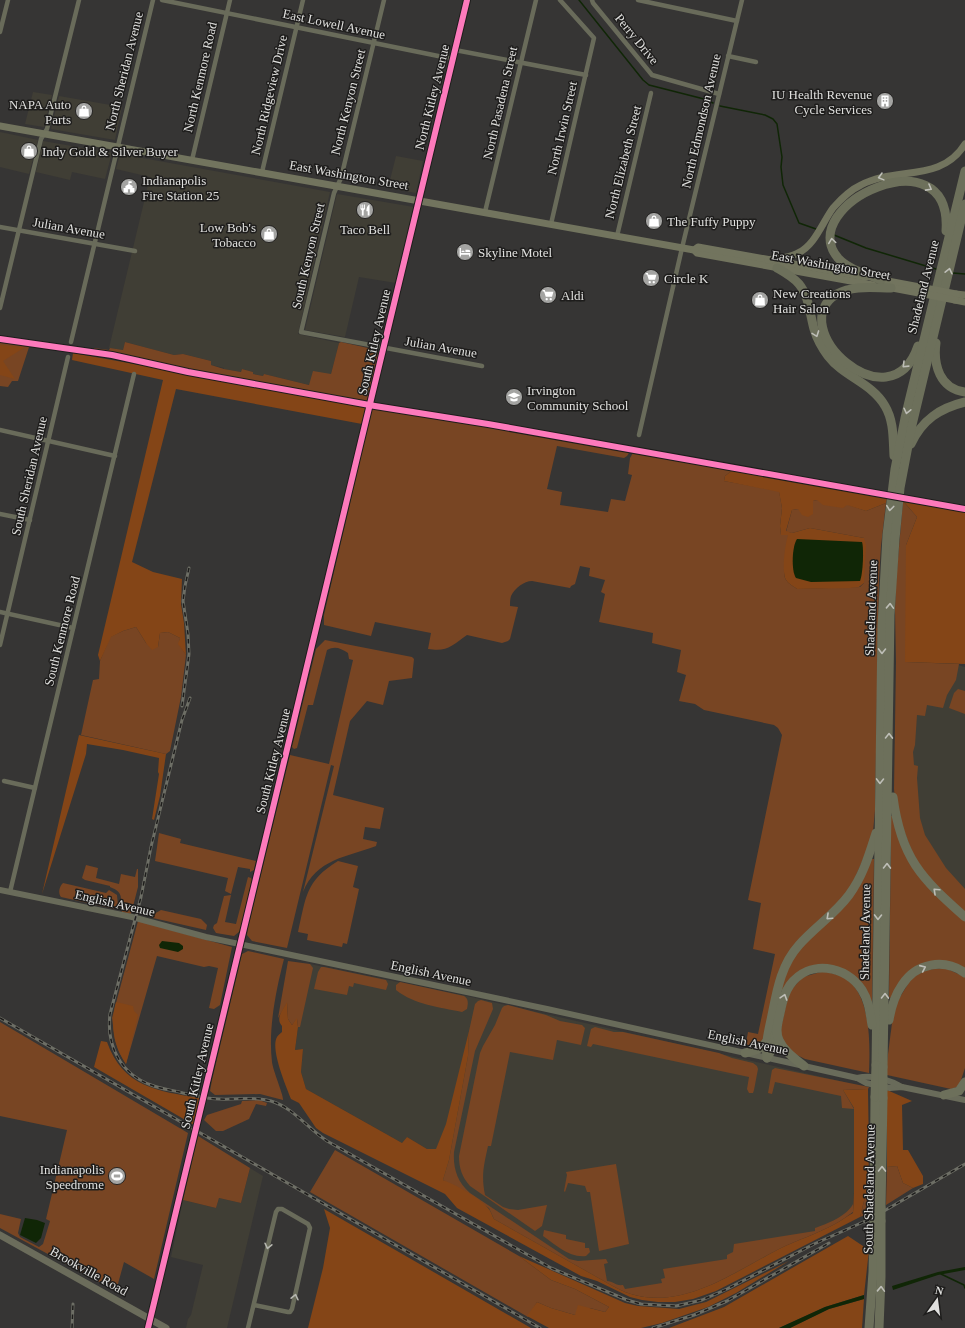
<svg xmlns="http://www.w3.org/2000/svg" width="965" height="1328" viewBox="0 0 965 1328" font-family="'Times New Roman',serif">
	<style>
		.built { fill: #403e35 }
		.green { fill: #784523 }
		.forest { fill: #844517 }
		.water { fill: #102606 }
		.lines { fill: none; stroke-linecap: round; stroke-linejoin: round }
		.stream { stroke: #102606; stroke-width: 1.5 }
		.minor { stroke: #696b5a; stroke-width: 4.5 }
		.tertiary { stroke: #696b5a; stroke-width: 6 }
		.secondary { stroke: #6b6c5b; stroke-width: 7 }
		.primary { stroke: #72745e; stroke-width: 7 }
		.motorway { stroke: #6d705b; stroke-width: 9 }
		.rail-casing { stroke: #6d6e65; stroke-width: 3 }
		.rail { stroke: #1e1d1c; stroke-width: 1.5; stroke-dasharray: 4.5; stroke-linecap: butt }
		.primary-bridge { stroke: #72745e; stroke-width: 7 }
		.motorway-bridge { stroke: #6d705b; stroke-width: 9 }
		.cycleway-casing { stroke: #1e1d1c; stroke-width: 8 }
		.cycleway { stroke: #fd7abc; stroke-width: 6 }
		.oneway { stroke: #bfc0b8 }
		.oneway2 { stroke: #bebeb7 }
		.oneway3 { stroke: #b6b7b0 }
		.labels { text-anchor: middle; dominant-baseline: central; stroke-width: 3; stroke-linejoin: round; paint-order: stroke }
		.street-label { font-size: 13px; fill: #e0e0de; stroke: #1e1d1c }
		.poi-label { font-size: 13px; fill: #e0e0de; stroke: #1e1d1c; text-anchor: start }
	</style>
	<rect width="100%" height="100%" fill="#363534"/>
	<g class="built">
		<polygon points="33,92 52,95 44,127 25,124"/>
		<polygon points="59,96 122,107 115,140 51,129"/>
		<polygon points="0,132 38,140 29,174 0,167"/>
		<polygon points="43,141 112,153 105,179 72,172 70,180 36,172"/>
		<polygon points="120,154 330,192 298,334 339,343 331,374 327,374 309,385 264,374 263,376 253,374 253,372 242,369 241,372 224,369 224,368 211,365 211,361 183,354 174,355 125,342 123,350 109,348 150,177 116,169"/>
		<polygon points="396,156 423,161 416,193 388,188"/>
		<polygon points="337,194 414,207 396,283 359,277 345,337 305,330"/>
		<polygon points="907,664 958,665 965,667 965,899 913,825"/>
		<polygon points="310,964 471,997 844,1082 854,1108 854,1193 853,1212 779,1249 738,1272 708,1285 667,1297 647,1296 631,1294 611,1285 494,1219 459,1187 443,1180 436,1149 427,1149 407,1137 402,1143 395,1139 306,1089 301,1072 303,1049 295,1050 298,1027"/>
		<polygon points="250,1168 263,1176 227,1328 186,1328 188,1319 191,1315 203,1265 171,1257 183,1200 216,1208 219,1198 241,1203"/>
	</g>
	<g class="green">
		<polygon points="0,340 30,344 18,381 12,381 8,387 0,386"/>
		<polygon points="125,342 174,355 183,354 211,361 211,365 224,369 241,372 242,369 253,372 253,374 263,376 264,374 309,385 313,371 331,374 339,343 341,342 377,350 379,353 367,402 193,370 94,350 94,348 109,350 110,348 123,350"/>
		<path d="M374,407l257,43 -4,6 -3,2 -67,-12 -10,43 15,3 -2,13 48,7 3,-13 14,2 7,-26 -4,-1 2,-16 4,-7 100,18 -9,7 -1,5 55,10 3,17 -2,18 1,9h8c-2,11 -7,32 -4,43 2,5 8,8 12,11l63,-2 4,-4v-45l-54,-10 -18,5 -6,-1 6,-22 6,-1 15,5v-13l4,-1 29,4 20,7 20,-8 -5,43 -2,32 -4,232 -2,22 -4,14 -20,45 -59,60 -27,89c-5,4 -8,6 -15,5l-2,-2 2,-11 10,2 17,-80 -22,-5 8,-46 -13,-3 34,-165 -4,-7 -4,-3 -70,-15 -9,-6 -16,-3 7,-26 -9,-3 4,-22 -29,-7 1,-10 -54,-11 6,-28 -4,-2 4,-12 -16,-4 1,-8 -10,-2 -5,18 -4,2 -1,2 -38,-7c-8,0 -17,7 -21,15 -1,3 -1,7 -1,10l8,1 -8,32 -2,2 -6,2 -35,-8c-16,11 -19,17 -39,14l3,-16 -56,-11 -4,14 -47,-11v-10l48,-206z"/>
		<polygon points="903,501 917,517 906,545 906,662 959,664 956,680 947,695 943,708 927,705 925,716 917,715 915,745 913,752 914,765 918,766 917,778 920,818 925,835 946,868 965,889 965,913 936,887 916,862 896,810 894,789 896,662 895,610 896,582"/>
		<polygon points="136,627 146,643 158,647 160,633 168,632 180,638 179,644 186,655 181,697 170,751 166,754 81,735 93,680 99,679 100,661 110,637 123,631"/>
		<path d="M325,640l87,17 2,2 -2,19 -23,3 -6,24 -16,-4 -17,20 -17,74 51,13 -4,21 -15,-2 -2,12 14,3 -1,4c-29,11 -60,13 -73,46l31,-126 -3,-1 -44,183 -35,-7 -5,-6 1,-7 42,-173 39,9 24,-104 -4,-1 -1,-6c-8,-5 -13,-7 -21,-3l-14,55h-5l-11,43 -3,1 -2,-2 24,-98z"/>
		<polygon points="958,689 965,691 965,714 949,708 954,693"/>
		<polygon points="890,816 893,816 904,851 965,919 965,970 932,962 892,998 889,997 891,834"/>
		<polygon points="159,833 181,839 180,843 256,861 254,870 250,872 250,869 238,867 231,894 225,891 228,878 155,861"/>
		<polygon points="871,859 874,859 872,1005 861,983 815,966 782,994 781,984 795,953 823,925"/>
		<path d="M338,861l20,5 -5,21 6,2 -12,55 -4,-1 -1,4 -35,-7 1,-6 -10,-2c8,-34 7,-51 40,-71z"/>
		<path d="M86,865l12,3 -2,10 23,6 2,-10 14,3 2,-8h1v18l-7,27 -9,-2c-3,-12 4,-19 -12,-25v-1l-25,-6 -3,-2z"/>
		<polygon points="248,877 251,878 252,880 240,931 234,936 216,933 213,928 214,925 217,923 224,896 231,895 225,922 236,924"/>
		<path d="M63,883l43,10 3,-3 8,5 1,11 -3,3 -54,-12c-3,-4 -2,-10 2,-14z"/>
		<polygon points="161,910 201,919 207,925 206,930 153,918 154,914"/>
		<polygon points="138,921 232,947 220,1005 214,1009 209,1008 218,968 209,966 204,967 157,956 126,1064 119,1052 115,1040 112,1018"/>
		<path d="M248,951l36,8c-8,31 -16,70 -12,103 1,9 12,34 11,38l-23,-6 -45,1 -5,-4 2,-11 30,-126z"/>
		<polygon points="288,961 310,964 313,968 300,1027 298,1027 297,1019 292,1025 288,1019 287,1003 278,1018"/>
		<polygon points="321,967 324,967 386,980 388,984 386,990 354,983 353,987 349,986 347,995 314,989 318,972"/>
		<polygon points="945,968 965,977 965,1068 960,1083 957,1087 951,1089 887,1075 887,1062 892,1023 897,1002 911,979 925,970"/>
		<path d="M824,971c5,2 12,3 17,5 31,14 29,69 28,97l-64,-14 -14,-7 -5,-5 -6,-15 7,-32 4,-10 12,-13z"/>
		<path d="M400,982l64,14c5,3 4,8 3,13l-5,3c-23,-5 -47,-7 -66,-22v-5z"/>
		<path d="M481,1000l11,3 1,6 -18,42 -21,101c-1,16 3,30 16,41l99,66 9,2 28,-2 2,4 -4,1 3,17c6,0 8,5 16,4l2,4 37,-6 -1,-4 4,-1 -2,-9 64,-10v-4l6,-3 1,-8 81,-13v-3c12,-4 32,-12 38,-24v8c-6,4 -12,9 -18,12 -18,10 -38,16 -56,25 -46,23 -94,61 -148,45 -7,-2 -14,-6 -20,-9l-117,-66 -5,-11 -46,-28 6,-20 19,-104 1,-25 6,-27 3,-3z"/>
		<path d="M508,1005l38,10 14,6 22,4 3,3 -4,17 -24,-5 -4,20 -43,-8 -19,94h-3c-4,19 -7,29 -3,49l18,12 6,2 9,1 29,-5 -5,21 -7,5 -65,-45c-8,-9 -11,-18 -11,-30l21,-103 3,-7 12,-21 7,-17 2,-2z"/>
		<polygon points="0,1022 188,1133 154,1279 124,1262 116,1291 0,1228 0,1214 21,1219 18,1233 20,1237 39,1247 43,1244 50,1221 46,1219 67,1130 0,1116"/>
		<polygon points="595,1027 614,1032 623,1032 719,1053 732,1058 753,1063 757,1066 758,1069 754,1090 753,1093 749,1093 747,1089 749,1077 593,1044 591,1047 587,1046 591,1029"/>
		<polygon points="775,1068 869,1087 868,1089 843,1090 854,1109 842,1108 841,1096 775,1082 772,1094 768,1093 772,1070"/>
		<polygon points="259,1100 267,1103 266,1106 256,1104 249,1119 223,1131 216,1131 204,1120 207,1115 241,1104 242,1101"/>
		<polygon points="198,1136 250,1168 241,1203 219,1198 216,1208 183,1200"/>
		<polygon points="335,1150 519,1256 551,1280 575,1289 609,1307 605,1312 590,1308 575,1315 551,1308 537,1302 528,1317 310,1192"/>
		<polygon points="869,1156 870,1213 860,1217 866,1193"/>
		<polygon points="616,1164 629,1244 599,1251 590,1192 587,1192 585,1186 568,1183 565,1192 564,1191 567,1175 566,1172"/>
		<polygon points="897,1166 903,1183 913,1188 886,1205 887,1167"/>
		<path d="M544,1230l22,5v4l19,4v5h4l1,4 -4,4c-17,2 -30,-11 -43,-20z"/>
	</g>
	<g class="forest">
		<polygon points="0,345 25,347 3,361 15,379 0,375"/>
		<polygon points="73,353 366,406 362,424 176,389 132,562 153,572 182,579 181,604 184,623 186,655 178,644 180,638 168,632 160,633 158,647 152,650 146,643 136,627 123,631 111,637 100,661 98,655 163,380 72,360"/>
		<path d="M734,469l153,29 -1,5 -20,8 -19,-6 -4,3 -20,-3 -6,-5 -4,1v13l-5,3 -6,-2 -4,-6 -6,1 -6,21 6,2 18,-5 54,10 2,7 -2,38 -5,4 -9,1 -53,1c-4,-3 -10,-6 -12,-11 -3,-11 0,-32 3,-43h-7l-1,-9 2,-18 -3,-16 -55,-11 1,-5z"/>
		<polygon points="904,502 965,512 965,664 905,662 906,545 917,517"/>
		<polygon points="79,735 166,754 160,796 154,820 152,819 159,774 158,772 159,758 123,750 87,744 86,754 42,894"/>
		<path d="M116,1002l17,4 1,5 4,4 -12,49c-13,-19 -16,-40 -10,-62z"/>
		<path d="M287,1002l1,17 4,6 5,-7 1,9 -3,23 8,-1 -2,23 5,17 89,50 7,4 5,-6 20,12h9l10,-25 23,-93 -1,25 -19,104 -6,20c13,5 36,17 45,28 3,3 4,8 6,11l117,66c6,3 13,7 20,9 53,16 103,-22 148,-45 18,-9 38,-15 56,-25 6,-3 12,-8 18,-11l1,-20v-85l-11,-18 25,-1 1,67 -3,37 -6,24 -144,74 -23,8 -18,3h-17l-16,-2 -12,-3 -33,-16 -16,-5 -124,-68 -12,-14 -122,-61 -7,-5 -17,-25 -8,-4c-5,-13 -21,-50 -14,-62 1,-2 3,-3 5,-5v-6c-7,-8 1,-16 5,-24z"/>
		<path d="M101,1041l6,1c16,45 50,49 93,56l-6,27 -100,-58z"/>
		<polygon points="887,1090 912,1101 902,1105 903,1150 908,1150 923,1176 923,1184 913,1188 903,1183 897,1166 887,1167"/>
		<polygon points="324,1209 531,1328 308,1328 323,1268 330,1228"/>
		<polygon points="848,1236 869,1250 864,1295 825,1307 779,1328 669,1328 724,1307"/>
		<polygon points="519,1256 625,1303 638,1306 679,1309 706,1302 789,1261 736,1293 708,1307 662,1323 641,1328 549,1328 527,1316 537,1302 551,1308 575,1315 578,1305 605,1312 609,1307 575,1289 551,1280"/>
		<polygon points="864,1299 862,1328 790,1328 829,1309"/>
	</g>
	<g class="water">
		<path d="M797,539l65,3c2,6 1,32 -2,39l-49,1 -15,-4c-5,-7 -4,-32 1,-39z"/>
		<polygon points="162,941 179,943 183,946 183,949 178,952 160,948 159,945"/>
		<polygon points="25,1218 37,1220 45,1223 41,1238 36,1243 20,1235"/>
		<polygon points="965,1267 965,1270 938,1275 893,1290 892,1286 938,1272"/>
		<polygon points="864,1295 864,1299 829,1309 790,1328 779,1328 825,1307"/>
	</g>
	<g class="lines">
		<g class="stream">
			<polyline points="579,0 643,80 649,85 704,99 713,103"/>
			<polyline points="720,106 765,115 773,119 777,124 782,157 781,167 783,185 799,223 816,229"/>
			<polyline points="834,235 866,248 936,269"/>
			<polyline points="953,273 965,274"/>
			<polyline points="941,1274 964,1285 965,1288"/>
		</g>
		<g class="minor">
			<polyline points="162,0 453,59"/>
			<polyline points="384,0 341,178 334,193 301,332 482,366"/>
			<polyline points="592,0 593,3 652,75 719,94"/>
			<polyline points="638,0 737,21"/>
			<polyline points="0,32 8,0"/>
			<polyline points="455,50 586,75"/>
			<polyline points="728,56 756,62"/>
			<polyline points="192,160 230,0"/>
			<polyline points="262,172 303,0"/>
			<polyline points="485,212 536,0"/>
			<polyline points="551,224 594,38 560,0"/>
			<polyline points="0,227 135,251"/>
			<polyline points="617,236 651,93"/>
			<polyline points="0,308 41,139 47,129 79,0"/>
			<polyline points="71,342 153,0"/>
			<polyline points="0,430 115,456"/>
			<polyline points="639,435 682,248 742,0"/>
			<polyline points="0,514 30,520"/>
			<polyline points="0,612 73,628"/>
			<polyline points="0,645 68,357"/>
			<polyline points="4,781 35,788"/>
			<polyline points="10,892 134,374"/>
			<polyline points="248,1328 276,1212 278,1209 282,1209 308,1224 310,1228 292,1309 290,1312 288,1312 254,1305"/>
		</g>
		<g class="tertiary">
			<polyline points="0,890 132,917 206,937 547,1009 804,1066 857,1078 866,1083 890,1088 902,1087 965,1100"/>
			<path d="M857,1078c16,-4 31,1 45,9"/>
			<polyline points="148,1328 467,0"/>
		</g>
		<polyline class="secondary" points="0,1235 166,1328"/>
		<g class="primary">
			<polyline points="0,126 694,250 697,253 873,285"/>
			<polyline points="694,250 698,247 866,277"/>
			<path d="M768,260c10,-2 21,-2 30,-7 17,-8 24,-30 35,-45 8,-9 17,-18 28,-23 35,-19 80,-2 104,-41"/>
			<polyline points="877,279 925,288"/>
			<polyline points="887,287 924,294"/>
			<polyline points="956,294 965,295"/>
			<polyline points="955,300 965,302"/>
		</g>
		<g class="motorway">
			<path d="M777,268c7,4 16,9 22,16 10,12 11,31 15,45 3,10 8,19 14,27 16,21 44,27 57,50 9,15 8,33 9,50"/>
			<path d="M881,280c-14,-6 -32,-10 -43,-22 -45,-53 115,-127 108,-27"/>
			<path d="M891,288c-17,0 -38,-3 -54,6 -55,32 53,134 81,52"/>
			<path d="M936,343c-3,22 4,46 29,49"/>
			<path d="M911,444c11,-24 29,-36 54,-42"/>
			<path d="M893,797c8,61 28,81 72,120"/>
			<path d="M889,1020c2,-12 6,-25 13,-35 14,-22 42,-27 63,-12"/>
			<path d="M745,1053c9,-2 17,-4 22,-12"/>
			<path d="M767,1058c-2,-15 2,-28 5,-43 5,-25 9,-50 27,-70 16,-18 36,-31 50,-50 14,-19 20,-40 27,-62"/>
			<polyline points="767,1058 773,1047 776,1031"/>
			<polyline points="876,1065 882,626 887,535 895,469 905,418 965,171"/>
			<path d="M804,1066c-10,-8 -20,-15 -25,-26 -4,-9 -1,-17 1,-27 2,-10 4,-20 10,-28 19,-26 56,-20 72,5 7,11 8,23 10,35"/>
			<polyline points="883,1067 890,615 895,539 900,488 912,425 965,204"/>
			<polyline points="944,1095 959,1091 965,1082"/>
			<polyline points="881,1208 883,1098"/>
			<polyline points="874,1213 875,1097"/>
			<polyline points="869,1328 873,1272 874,1224"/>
			<polyline points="879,1328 881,1277 881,1221"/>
		</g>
		<g class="rail-casing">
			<g id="rail">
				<path d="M190,698l-8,22 -31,127 -10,50 -31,117c-4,32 11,60 41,71 10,4 21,5 32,8 12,2 24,6 36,6 17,1 35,-3 52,2 23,7 37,28 56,40l224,127 76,32 14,4 35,2 26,-6 25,-11 87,-45 56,-25"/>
				<polyline points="182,706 189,654 188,634 183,601 185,586 189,568"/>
				<polyline points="0,1018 540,1328"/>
				<polyline points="865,1222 965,1164"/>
				<polyline points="72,1328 73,1304"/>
				<polyline points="653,1328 694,1315 727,1301 829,1243"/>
			</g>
		</g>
		<use href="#rail" class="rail"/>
		<g class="primary-bridge">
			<polyline points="925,288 956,294"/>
			<polyline points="924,294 955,300"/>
		</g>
		<g class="motorway-bridge">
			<polyline points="875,1097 876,1065"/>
			<polyline points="883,1098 883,1067"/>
			<polyline points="881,1221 881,1208"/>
			<polyline points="874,1224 874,1213"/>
		</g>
		<g class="cycleway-casing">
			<g id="cycleway">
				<polyline points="0,339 112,355 188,372 375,406 488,424 965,509"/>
				<polyline points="148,1328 467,0"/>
			</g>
		</g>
		<use href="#cycleway" class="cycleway"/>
	</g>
	<defs><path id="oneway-chevron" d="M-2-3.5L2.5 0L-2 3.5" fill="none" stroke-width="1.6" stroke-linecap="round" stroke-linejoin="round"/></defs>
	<use class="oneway" href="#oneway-chevron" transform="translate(881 177) rotate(165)"/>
	<g class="oneway2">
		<use href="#oneway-chevron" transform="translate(929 188) rotate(29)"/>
		<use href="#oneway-chevron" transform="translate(832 241) rotate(-98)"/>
		<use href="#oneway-chevron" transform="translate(949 271) rotate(-77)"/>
		<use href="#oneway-chevron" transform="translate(816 334) rotate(70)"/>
		<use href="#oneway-chevron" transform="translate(905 365) rotate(136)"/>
		<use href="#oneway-chevron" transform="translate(907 411) rotate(103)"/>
		<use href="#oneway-chevron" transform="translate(890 508) rotate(97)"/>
		<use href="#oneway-chevron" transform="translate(890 606) rotate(-88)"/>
		<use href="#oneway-chevron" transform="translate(882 651) rotate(91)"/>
		<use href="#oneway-chevron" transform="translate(889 736) rotate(-89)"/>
		<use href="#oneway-chevron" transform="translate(880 781) rotate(91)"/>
		<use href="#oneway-chevron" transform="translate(887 866) rotate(-89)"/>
		<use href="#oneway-chevron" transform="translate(936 891) rotate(-137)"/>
		<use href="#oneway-chevron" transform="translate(829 917) rotate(137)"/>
		<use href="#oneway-chevron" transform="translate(878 917) rotate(91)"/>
		<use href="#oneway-chevron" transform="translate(923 968) rotate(-24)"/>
		<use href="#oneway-chevron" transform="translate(885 996) rotate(-89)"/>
		<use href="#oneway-chevron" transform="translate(784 997) rotate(-72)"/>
		<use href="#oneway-chevron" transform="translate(882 1169) rotate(-89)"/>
		<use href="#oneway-chevron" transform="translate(881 1289) rotate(-88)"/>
	</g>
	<g class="oneway3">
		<use href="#oneway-chevron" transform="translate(268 1246) rotate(103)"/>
		<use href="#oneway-chevron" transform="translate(295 1297) rotate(-77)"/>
	</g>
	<defs>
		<g id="building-disc" transform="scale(0.9)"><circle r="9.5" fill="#a4a4a2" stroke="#1e1d1c"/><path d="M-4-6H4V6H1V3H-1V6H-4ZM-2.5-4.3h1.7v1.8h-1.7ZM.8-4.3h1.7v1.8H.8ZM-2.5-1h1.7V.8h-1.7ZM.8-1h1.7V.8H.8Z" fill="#fff"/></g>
		<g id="shop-disc" transform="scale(0.9)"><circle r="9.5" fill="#a4a4a2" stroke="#1e1d1c"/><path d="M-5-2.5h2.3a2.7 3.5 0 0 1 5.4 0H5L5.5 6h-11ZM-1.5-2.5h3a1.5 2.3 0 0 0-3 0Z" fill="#fff"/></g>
		<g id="civic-disc" transform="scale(0.9)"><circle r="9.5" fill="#a4a4a2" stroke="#1e1d1c"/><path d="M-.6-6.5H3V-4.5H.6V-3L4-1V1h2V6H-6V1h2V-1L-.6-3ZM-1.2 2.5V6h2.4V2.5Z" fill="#fff"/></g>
		<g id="restaurant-disc" transform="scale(0.9)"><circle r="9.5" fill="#a4a4a2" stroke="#1e1d1c"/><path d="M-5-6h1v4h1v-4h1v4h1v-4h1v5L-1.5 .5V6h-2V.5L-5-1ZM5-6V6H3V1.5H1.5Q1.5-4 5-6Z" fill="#fff"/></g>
		<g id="hotel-disc" transform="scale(0.9)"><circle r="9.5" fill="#a4a4a2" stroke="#1e1d1c"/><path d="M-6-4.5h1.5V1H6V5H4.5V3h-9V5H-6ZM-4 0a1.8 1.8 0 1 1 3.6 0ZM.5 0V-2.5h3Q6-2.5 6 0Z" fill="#fff"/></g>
		<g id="supermarket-disc" transform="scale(0.9)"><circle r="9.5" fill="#a4a4a2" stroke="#1e1d1c"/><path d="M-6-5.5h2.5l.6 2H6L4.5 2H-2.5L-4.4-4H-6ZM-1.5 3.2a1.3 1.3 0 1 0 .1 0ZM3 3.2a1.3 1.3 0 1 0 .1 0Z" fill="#fff"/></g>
		<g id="school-disc" transform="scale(0.9)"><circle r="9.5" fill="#a4a4a2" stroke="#1e1d1c"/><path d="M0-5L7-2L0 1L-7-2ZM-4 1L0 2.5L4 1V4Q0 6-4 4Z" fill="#fff"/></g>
		<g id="stadium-disc" transform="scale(0.9)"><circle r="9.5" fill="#a4a4a2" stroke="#1e1d1c"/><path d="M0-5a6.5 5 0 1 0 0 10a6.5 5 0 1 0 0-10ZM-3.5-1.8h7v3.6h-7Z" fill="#fff"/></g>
	</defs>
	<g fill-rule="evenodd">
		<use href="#building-disc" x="885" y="101"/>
		<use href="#shop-disc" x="84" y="111"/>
		<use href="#shop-disc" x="29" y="151"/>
		<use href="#civic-disc" x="129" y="187"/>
		<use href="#restaurant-disc" x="365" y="210"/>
		<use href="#shop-disc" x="654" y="221"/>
		<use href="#shop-disc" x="269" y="234"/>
		<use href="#hotel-disc" x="465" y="252"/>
		<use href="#supermarket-disc" x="651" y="278"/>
		<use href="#supermarket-disc" x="548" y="295"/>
		<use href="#shop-disc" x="760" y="300"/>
		<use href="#school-disc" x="514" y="397"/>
		<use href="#stadium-disc" x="117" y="1176"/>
	</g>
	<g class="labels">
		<g class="street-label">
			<text transform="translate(334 24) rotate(12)">East Lowell Avenue</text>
			<text transform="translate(637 39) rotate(51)">Perry Drive</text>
			<text transform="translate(124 71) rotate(-76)">North Sheridan Avenue</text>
			<text transform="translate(200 77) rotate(-77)">North Kenmore Road</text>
			<text transform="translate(269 95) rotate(-77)">North Ridgeview Drive</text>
			<text transform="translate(432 97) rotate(-76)">North Kitley Avenue</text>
			<text transform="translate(348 102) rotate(-76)">North Kenyon Street</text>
			<text transform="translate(500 103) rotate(-77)">North Pasadena Street</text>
			<text transform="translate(701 121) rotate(-77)">North Edmondson Avenue</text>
			<text transform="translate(562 128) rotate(-77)">North Irwin Street</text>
			<text transform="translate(623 162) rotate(-76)">North Elizabeth Street</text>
			<text transform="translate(349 175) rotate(10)">East Washington Street</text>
			<text transform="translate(69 228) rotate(10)">Julian Avenue</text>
			<text transform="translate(308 256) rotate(-77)">South Kenyon Street</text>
			<text transform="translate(831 265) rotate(10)">East Washington Street</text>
			<text transform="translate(923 287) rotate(-76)">Shadeland Avenue</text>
			<text transform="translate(374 342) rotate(-77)">South Kitley Avenue</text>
			<text transform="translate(441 347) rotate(10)">Julian Avenue</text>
			<text transform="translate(29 476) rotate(-77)">South Sheridan Avenue</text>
			<text transform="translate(871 608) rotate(-88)">Shadeland Avenue</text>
			<text transform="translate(62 631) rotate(-76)">South Kenmore Road</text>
			<text transform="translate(273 761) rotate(-76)">South Kitley Avenue</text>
			<text transform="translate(115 903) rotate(13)">English Avenue</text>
			<text transform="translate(865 932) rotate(-89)">Shadeland Avenue</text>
			<text transform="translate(431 973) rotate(12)">English Avenue</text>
			<text transform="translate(748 1042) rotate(12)">English Avenue</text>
			<text transform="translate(197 1076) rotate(-77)">South Kitley Avenue</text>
			<text transform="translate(869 1189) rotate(-89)">South Shadeland Avenue</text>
			<text transform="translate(89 1271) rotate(29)">Brookville Road</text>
		</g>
		<g class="poi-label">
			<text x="872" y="94" text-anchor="end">IU Health Revenue<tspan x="872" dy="15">Cycle Services</tspan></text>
			<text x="71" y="104" text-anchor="end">NAPA Auto<tspan x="71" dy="15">Parts</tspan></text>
			<text x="42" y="151">Indy Gold &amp; Silver Buyer</text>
			<text x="142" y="180">Indianapolis<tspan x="142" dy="15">Fire Station 25</tspan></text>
			<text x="667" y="221">The Fuffy Puppy</text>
			<text x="256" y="227" text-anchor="end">Low Bob's<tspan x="256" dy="15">Tobacco</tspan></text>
			<text x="365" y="229" text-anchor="middle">Taco Bell</text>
			<text x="478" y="252">Skyline Motel</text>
			<text x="664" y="278">Circle K</text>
			<text x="773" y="293">New Creations<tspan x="773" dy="15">Hair Salon</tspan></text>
			<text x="561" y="295">Aldi</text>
			<text x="527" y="390">Irvington<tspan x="527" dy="15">Community School</tspan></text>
			<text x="104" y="1169" text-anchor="end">Indianapolis<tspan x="104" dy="15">Speedrome</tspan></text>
		</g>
	</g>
	<g transform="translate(937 1300) rotate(14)" stroke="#1e1d1c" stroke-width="3" paint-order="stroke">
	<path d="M0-3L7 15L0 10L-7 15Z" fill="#e0e0de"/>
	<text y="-6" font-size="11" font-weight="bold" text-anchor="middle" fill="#e0e0de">N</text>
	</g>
</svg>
